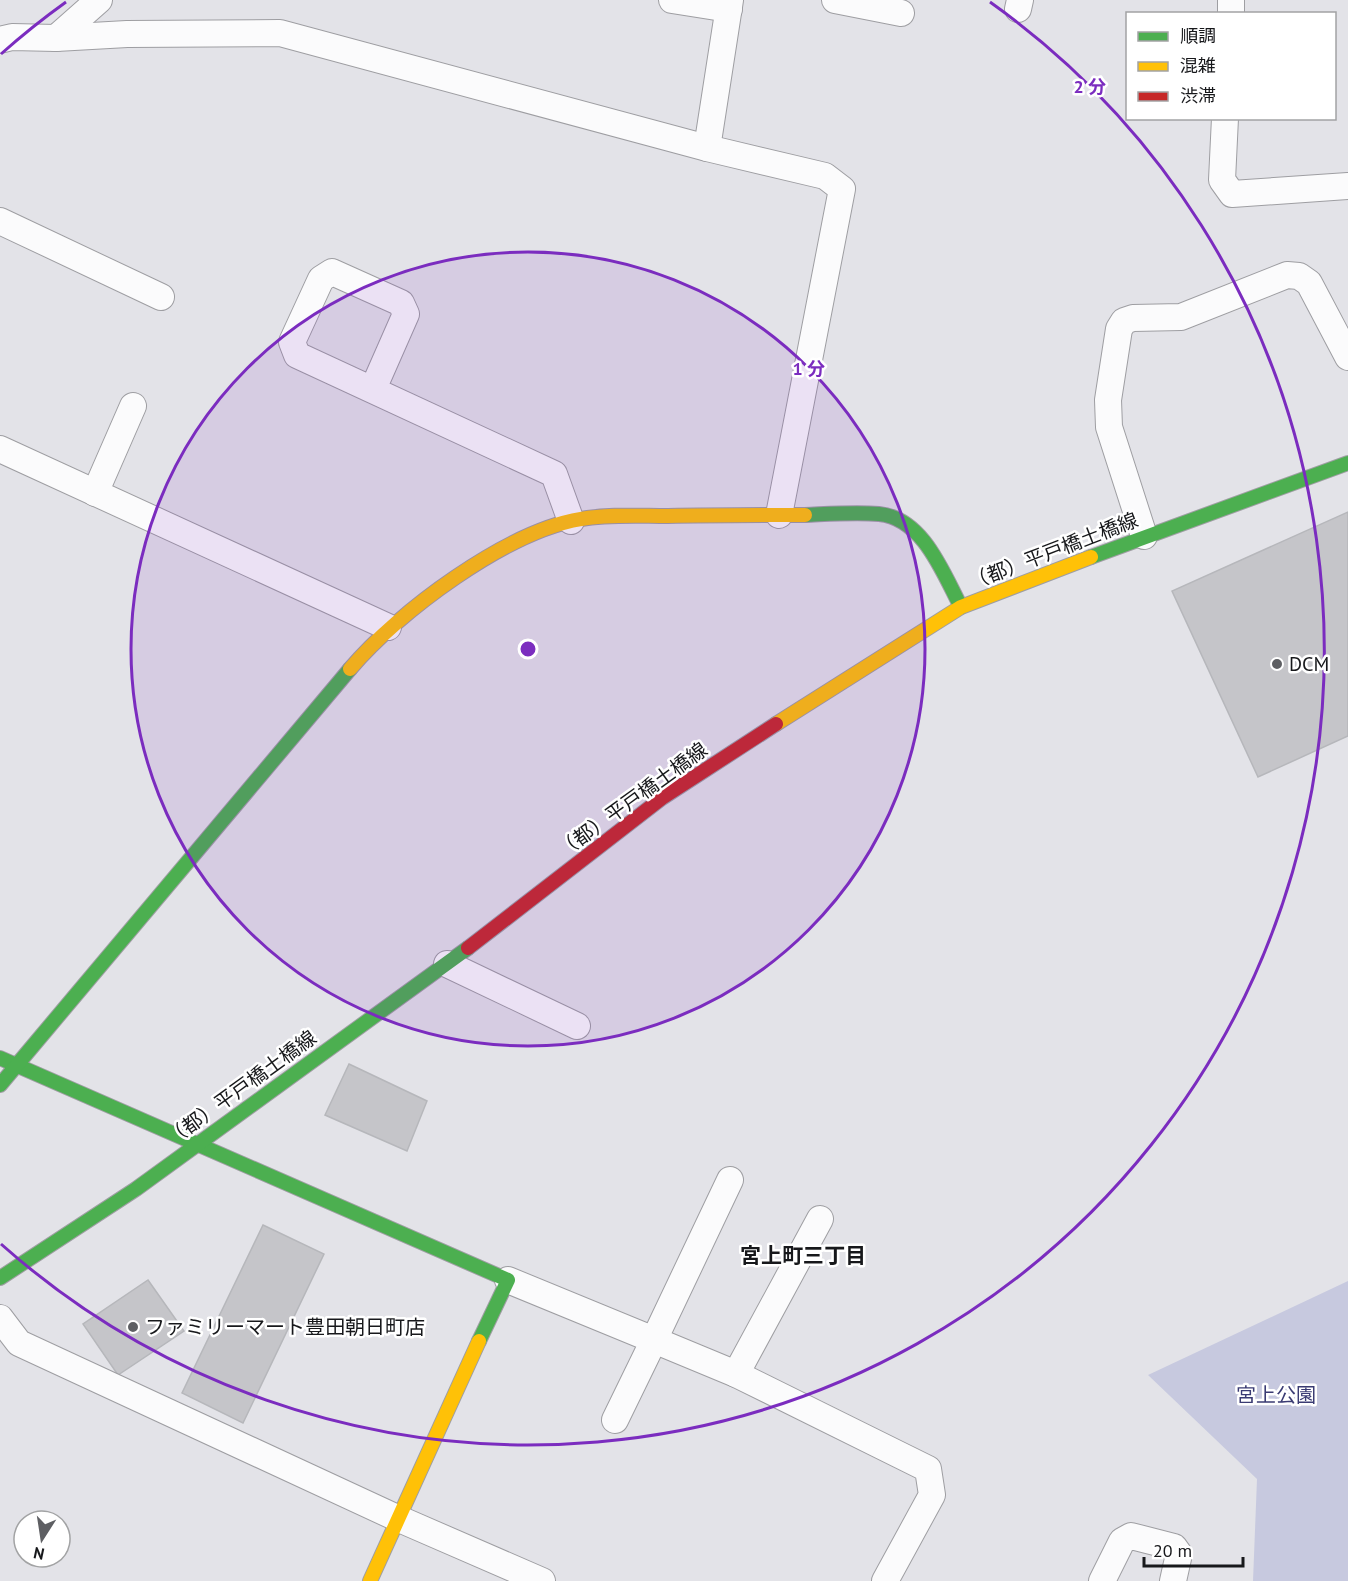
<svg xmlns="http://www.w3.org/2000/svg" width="1348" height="1581" viewBox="0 0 1348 1581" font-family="'PT Sans','Noto Sans JP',sans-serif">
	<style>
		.green { fill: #c7c9df }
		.building { fill: #c5c5c9; stroke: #b6b7bb; stroke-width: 1.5 }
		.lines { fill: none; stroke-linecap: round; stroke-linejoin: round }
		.street-casing { stroke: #9e9ea2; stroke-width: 28 }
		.fast-casing { stroke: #9e9ea2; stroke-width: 16 }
		.slow-casing { stroke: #9e9ea2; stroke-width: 16 }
		.jam-casing { stroke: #9e9ea2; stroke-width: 16 }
		.street { stroke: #fbfbfc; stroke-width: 26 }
		.fast { stroke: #4caf50; stroke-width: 14 }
		.slow { stroke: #ffc107; stroke-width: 14 }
		.jam { stroke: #c62828; stroke-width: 14 }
		.ring { fill: none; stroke: #7b2cbf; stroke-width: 3 }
		.poi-dot { fill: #5e5f63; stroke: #fff; stroke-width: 2 }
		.labels { text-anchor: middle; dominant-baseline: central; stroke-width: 5; stroke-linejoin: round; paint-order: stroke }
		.street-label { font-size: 20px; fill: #17181b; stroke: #fff }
		.poi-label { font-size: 20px; fill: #17181b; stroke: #fff; text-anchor: start }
		.park-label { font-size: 20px; fill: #3a3b73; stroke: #fff }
		.neighbourhood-label { font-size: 21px; font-weight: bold; fill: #17181b; stroke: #fff }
		.centre { fill: #7b2cbf; stroke: #fff; stroke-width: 3 }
		.ring-label { font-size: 18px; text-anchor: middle; font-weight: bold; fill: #7b2cbf; stroke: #fff; stroke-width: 5; stroke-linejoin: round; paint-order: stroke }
	</style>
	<rect width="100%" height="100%" fill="#e3e3e8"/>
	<polygon class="green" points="1348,1281 1348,1581 1253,1581 1257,1479 1148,1375"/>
	<g class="building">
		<polygon points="1348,512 1348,736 1258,777 1172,591"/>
		<polygon points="349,1064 427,1101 407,1151 325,1115"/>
		<polygon points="263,1225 324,1254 243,1423 182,1393"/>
		<polygon points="148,1280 184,1331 118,1375 83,1324"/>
	</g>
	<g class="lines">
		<g class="street-casing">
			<g id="street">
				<polyline points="672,0 729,9"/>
				<polyline points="835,0 901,13"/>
				<polyline points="1018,9 1020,0"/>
				<polyline points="1231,14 1231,0"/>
				<polyline points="56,38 127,34 280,33 707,148 730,0"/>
				<polyline points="0,40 12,37 56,38 99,0"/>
				<polyline points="1225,118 1222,180 1232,194 1348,186"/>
				<polyline points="707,148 825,176 842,189 779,515"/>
				<polyline points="0,221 161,297"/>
				<polyline points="373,389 406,314 401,303 332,272 321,279 292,342 297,355 554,474 571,521"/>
				<polyline points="0,449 388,627"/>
				<polyline points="95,493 133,406"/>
				<polyline points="1144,536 1109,427 1108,400 1119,329 1124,321 1133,318 1181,317 1287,275 1299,276 1309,283 1348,357"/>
				<polyline points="447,964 577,1026"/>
				<polyline points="508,1280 654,1340 730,1180"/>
				<polyline points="0,1318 19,1343 397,1518 542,1581"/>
				<polyline points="736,1374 928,1469 932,1495 885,1581"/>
				<polyline points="615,1420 654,1340 736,1374 820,1219"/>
				<polyline points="1102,1581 1122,1541 1131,1536 1174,1547 1179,1554 1173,1581"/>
			</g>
		</g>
		<g class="fast-casing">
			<g id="fast">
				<path d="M805,515c24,-1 50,-3 74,-1 44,4 64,59 82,93"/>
				<polyline points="1091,557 1348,463"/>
				<polyline points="0,1058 508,1280 479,1341"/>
				<polyline points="0,1085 350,669"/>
				<polyline points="0,1278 136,1189 468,948"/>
			</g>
		</g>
		<g class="slow-casing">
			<g id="slow">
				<path d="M350,669c48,-57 157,-138 231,-150 28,-5 58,-3 87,-3 45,-1 91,-1 137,-1"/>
				<polyline points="776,724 961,607 1091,557"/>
				<polyline points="370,1581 479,1341"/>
			</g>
		</g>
		<g class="jam-casing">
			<polyline id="jam" points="468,948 662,798 776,724"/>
		</g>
		<use href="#street" class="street"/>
		<use href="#fast" class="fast"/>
		<use href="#slow" class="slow"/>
		<use href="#jam" class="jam"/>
	</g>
	<circle cx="528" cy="649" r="397" fill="#7b2cbf" fill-opacity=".12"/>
	<g class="ring">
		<circle cx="528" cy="649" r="397"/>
		<path d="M1 54A795 795 0 0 1 66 2M990 2A795 795 0 1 1 1 1244"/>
	</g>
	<g class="poi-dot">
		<circle cx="1277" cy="664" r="6"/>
		<circle cx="133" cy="1327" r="6"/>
	</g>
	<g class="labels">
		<g class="street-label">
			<text transform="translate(1053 551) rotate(-21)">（都）平戸橋土橋線</text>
			<text transform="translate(632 800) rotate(-36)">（都）平戸橋土橋線</text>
			<text transform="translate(241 1088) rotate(-36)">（都）平戸橋土橋線</text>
		</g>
		<g class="poi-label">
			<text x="1289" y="664">DCM</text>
			<text x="145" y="1327">ファミリーマート豊田朝日町店</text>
		</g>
		<g class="park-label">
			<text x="1276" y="1395">宮上公園</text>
		</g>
		<g class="neighbourhood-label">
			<text x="803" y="1255">宮上町三丁目</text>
		</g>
	</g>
	<circle cx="528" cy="649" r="9" class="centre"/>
	<g class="ring-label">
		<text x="1090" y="93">2 分</text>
		<text x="809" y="375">1 分</text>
	</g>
	<rect x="1126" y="12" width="210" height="108" fill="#ffffff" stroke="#a2a3a4" stroke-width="1.5"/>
	<rect x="1138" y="32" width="30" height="9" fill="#4caf50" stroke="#a2a3a4" stroke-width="1.5"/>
	<text x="1180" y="42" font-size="18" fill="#17181b">順調</text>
	<rect x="1138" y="62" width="30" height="9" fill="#ffc107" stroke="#a2a3a4" stroke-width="1.5"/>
	<text x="1180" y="72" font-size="18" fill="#17181b">混雑</text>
	<rect x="1138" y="92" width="30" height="9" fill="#c62828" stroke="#a2a3a4" stroke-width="1.5"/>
	<text x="1180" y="102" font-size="18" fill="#17181b">渋滞</text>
	<g transform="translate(42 1539) rotate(192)"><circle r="28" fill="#ffffff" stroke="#a2a3a4" stroke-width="1.5"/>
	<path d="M0-4.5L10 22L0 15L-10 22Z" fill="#5e5f63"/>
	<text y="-9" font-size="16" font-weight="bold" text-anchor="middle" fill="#17181b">N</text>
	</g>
	<path d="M1144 1557v9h99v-9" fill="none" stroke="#17181b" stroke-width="3"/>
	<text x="1153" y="1557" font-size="18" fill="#17181b" stroke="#ffffff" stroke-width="4.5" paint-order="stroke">20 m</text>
</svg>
